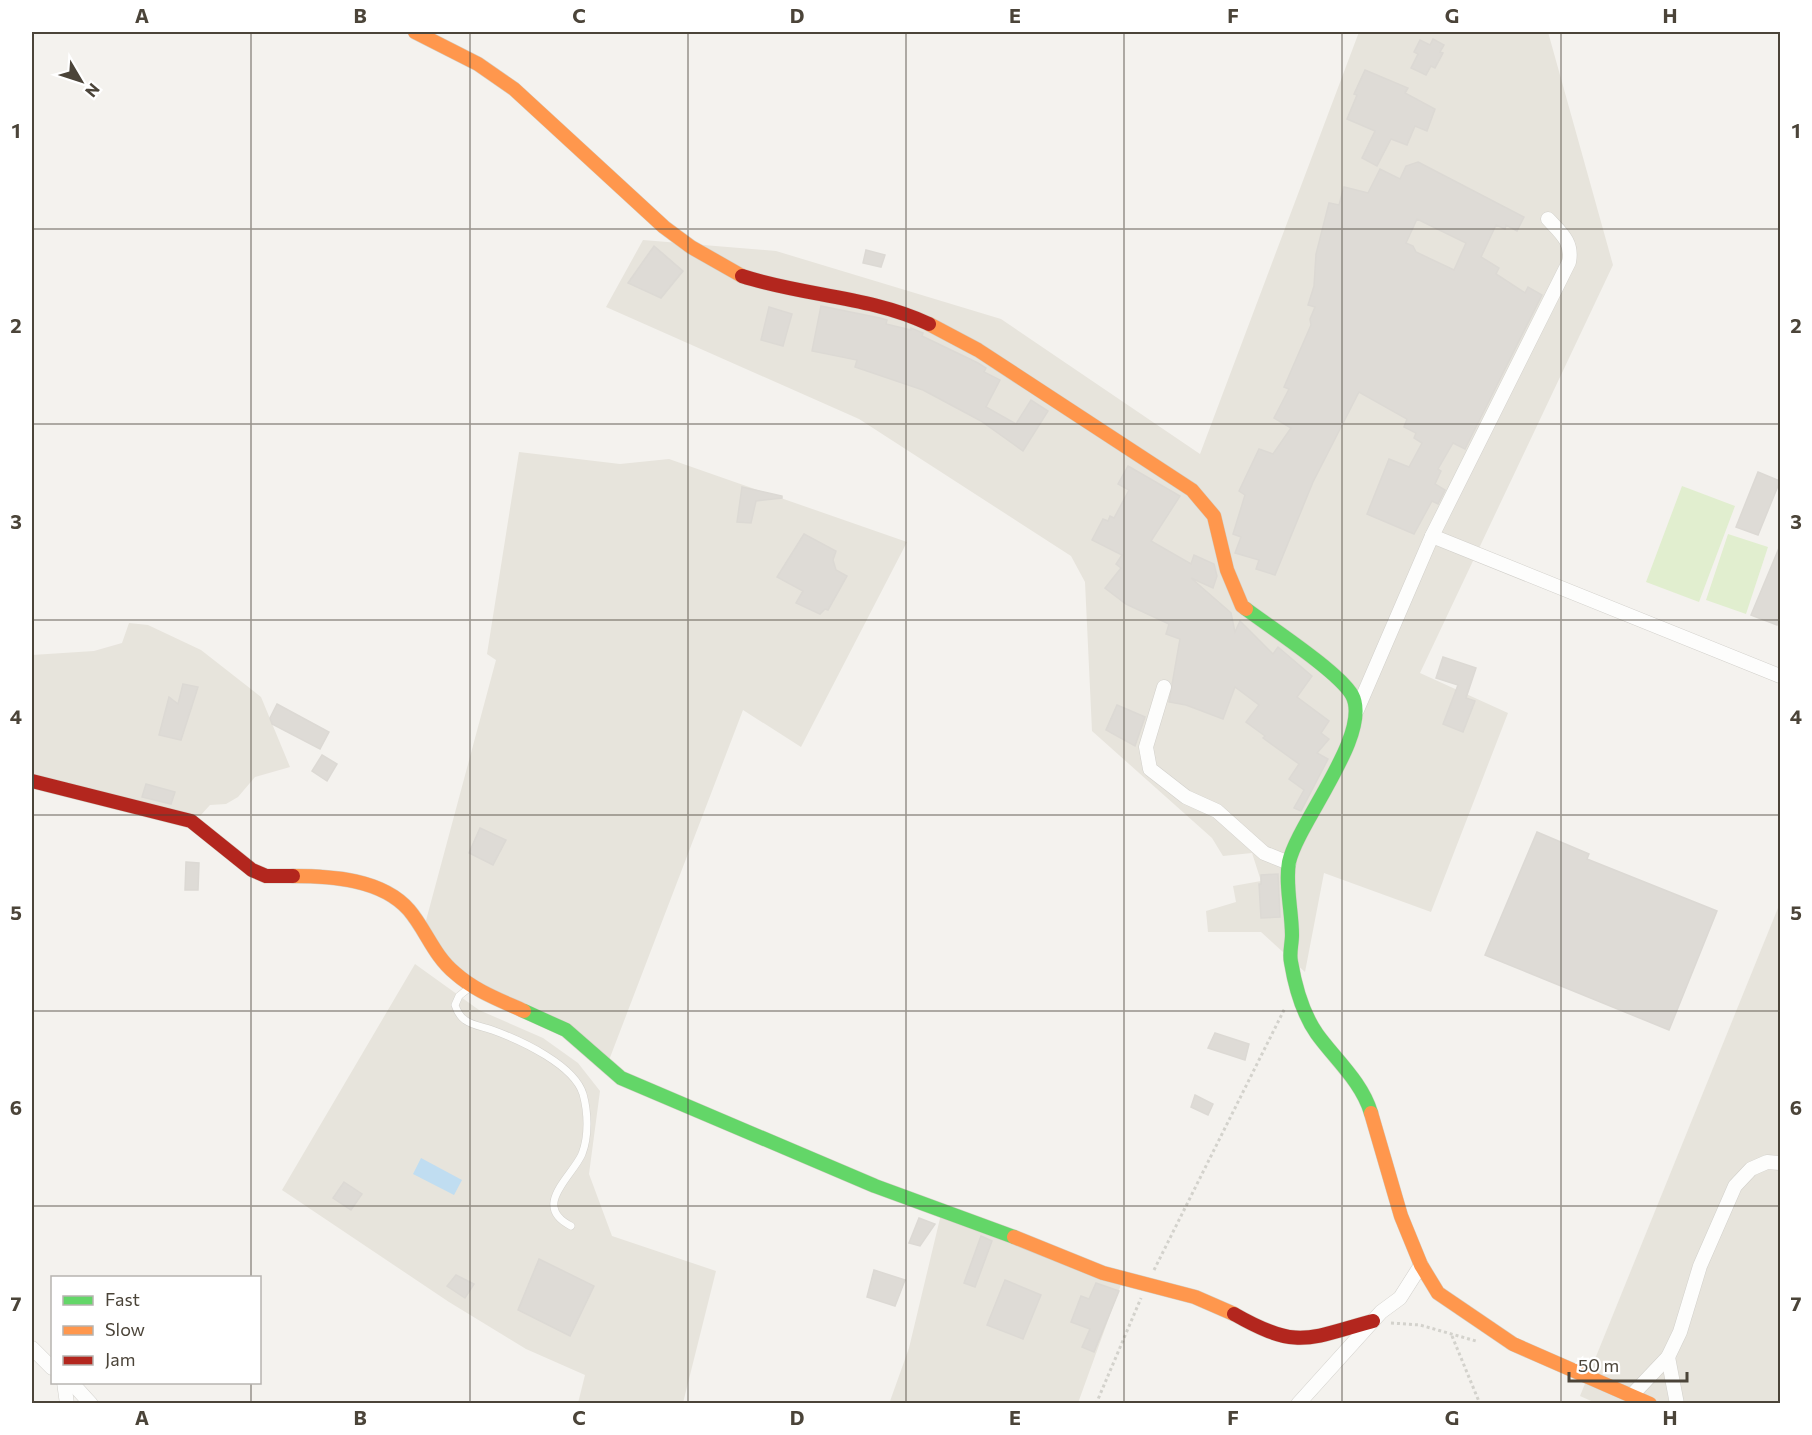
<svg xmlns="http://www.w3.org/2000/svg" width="1812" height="1435" viewBox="0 0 1812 1435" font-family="Commissioner,sans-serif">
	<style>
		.residential { fill: #e7e4dc }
		.green { fill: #e1eecf }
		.water { fill: #c0ddf1 }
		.building { fill: #dedbd6; stroke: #dcd9d4; stroke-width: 1.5; fill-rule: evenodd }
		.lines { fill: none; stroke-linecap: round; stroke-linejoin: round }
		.lane-casing { stroke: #d2d0cb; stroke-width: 8 }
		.street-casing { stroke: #d2d0cb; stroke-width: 15 }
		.fast-casing { stroke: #d3cfc5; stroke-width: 15 }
		.slow-casing { stroke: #d3cfc5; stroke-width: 15 }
		.jam-casing { stroke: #d3cfc5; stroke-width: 15 }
		.path { stroke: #d3d2cc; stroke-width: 3; stroke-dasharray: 3 3; stroke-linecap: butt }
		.lane { stroke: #fdfdfc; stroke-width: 7 }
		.street { stroke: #fdfdfc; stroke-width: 14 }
		.fast { stroke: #63d668; stroke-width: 14 }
		.slow { stroke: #ff974d; stroke-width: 14 }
		.jam { stroke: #b3261e; stroke-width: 14 }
		.grid { fill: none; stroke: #4b4439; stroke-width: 1.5; stroke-opacity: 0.55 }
		.neatline { fill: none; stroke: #4b4439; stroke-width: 2 }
		.grid-label { font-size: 20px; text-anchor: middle; font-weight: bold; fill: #4b4439 }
	</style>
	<rect width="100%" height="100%" fill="#f4f2ee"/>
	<g class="residential">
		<polygon points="1359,32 1548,32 1613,265 1420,673 1508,713 1431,912 1324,873 1305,972 1261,932 1208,932 1206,911 1236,902 1233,886 1261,881 1252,853 1223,856 1212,838 1092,731 1085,582 1071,556 859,419 606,307 643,240 776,251 1001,319 1200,454"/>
		<polygon points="519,452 620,464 669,459 907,542 801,747 743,710 606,1068 586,1048 471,986 424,928 496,660 487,654"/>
		<polygon points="129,623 148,625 201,650 261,697 290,767 255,777 238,797 226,804 210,805 200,816 32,774 32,655 94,651 122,643"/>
		<polygon points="1780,903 1780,1403 1598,1404 1580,1396"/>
		<polygon points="415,964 479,1010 543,1038 578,1063 600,1091 589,1174 612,1236 716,1271 683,1403 578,1403 585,1375 526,1349 449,1302 282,1190"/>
		<polygon points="942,1210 1123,1279 1078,1403 889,1404 909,1348"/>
	</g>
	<g class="green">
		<polygon points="1682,486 1735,506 1699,602 1646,582"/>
		<polygon points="1728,534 1768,547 1746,614 1706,600"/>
	</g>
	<polygon class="water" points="421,1158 462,1180 454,1195 413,1174"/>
	<g class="building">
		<polygon points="1433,39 1444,45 1440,52 1443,53 1435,68 1431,66 1426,75 1411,68 1418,54 1414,52 1420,40 1430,45"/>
		<polygon points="1365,70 1408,88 1405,93 1435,109 1427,131 1415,126 1407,145 1391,139 1377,166 1362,158 1375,131 1347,119 1357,95 1354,94"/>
		<path d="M1418,162l106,55 -7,14 -11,-6 -1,4 -9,-4 -15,32 18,11 -3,6 29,19 3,-6 14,8 -77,154 -12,-6 -15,26 3,2 -6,13 10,6 -7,14 -6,-3 -18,33 -47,-20 22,-55 20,8 13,-24 -8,-5 2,-5 -12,-6 3,-8 -48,-27 -46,90 -38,93 -19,-6 3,-9 -24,-7 6,-16 -8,-3 12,-39 -6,-4 20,-42 14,5 18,-26 -17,-10 15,-29 -5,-2 27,-62 -1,-6 5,-12 -7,-2 6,-19 2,-32 13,-51 10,2 5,-18 24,6 12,-24 20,10 6,-13zM1417,219l49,24 -12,27 -38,-18 -3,-6 -7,-3z"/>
		<polygon points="654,246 683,271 661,298 628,283"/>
		<polygon points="866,250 885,255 881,267 863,263"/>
		<polygon points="821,306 880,318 887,320 886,324 911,330 911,328 923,333 922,336 978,363 986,368 984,372 1000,380 986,407 1016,424 1031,400 1048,411 1023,451 981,421 923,390 855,367 857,360 812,351"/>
		<polygon points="769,307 792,314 783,346 761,340"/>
		<polygon points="1128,466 1180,496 1151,541 1191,564 1194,555 1214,564 1217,576 1213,588 1191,578 1231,613 1235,632 1240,621 1273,654 1278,647 1312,676 1297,697 1329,721 1321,733 1329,739 1317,753 1328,759 1301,811 1294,808 1304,790 1289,779 1299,764 1263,738 1265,736 1246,722 1259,705 1235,687 1223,719 1186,705 1169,702 1180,639 1166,634 1169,624 1126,604 1105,588 1121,568 1116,564 1122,555 1092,540 1103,519 1108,521 1110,516 1114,518 1129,490 1118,484"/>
		<polygon points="1758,472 1780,481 1758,535 1736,527"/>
		<polygon points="742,487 782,496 782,498 756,501 751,523 737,522"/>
		<polygon points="804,534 836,551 833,560 836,570 847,576 828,610 825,609 820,614 796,603 803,591 777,577"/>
		<polygon points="1779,548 1780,616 1777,625 1751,615"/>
		<polygon points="1443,657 1476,668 1466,698 1475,701 1463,732 1443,724 1458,685 1436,678"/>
		<polygon points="183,684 198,687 181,740 159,735 169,697 178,704"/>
		<polygon points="277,704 329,732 320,749 272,724 270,718"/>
		<polygon points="1117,705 1145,717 1135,746 1106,730"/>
		<polygon points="322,755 337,764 327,781 312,771"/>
		<polygon points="146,784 175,792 171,804 142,797"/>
		<polygon points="480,828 506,840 493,865 469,853"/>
		<polygon points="1537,832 1589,854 1587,859 1717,911 1669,1030 1485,955"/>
		<polygon points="186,862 199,863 198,890 185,890"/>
		<polygon points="1278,874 1280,917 1261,918 1259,884 1261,884 1261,875"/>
		<polygon points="1215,1033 1249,1044 1245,1060 1208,1048"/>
		<polygon points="1195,1095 1213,1104 1208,1115 1191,1107"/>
		<polygon points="344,1182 362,1194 351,1210 333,1198"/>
		<polygon points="919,1218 935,1224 920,1246 909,1243"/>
		<polygon points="981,1236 992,1241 975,1287 964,1283"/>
		<polygon points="539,1259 594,1286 570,1336 518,1310"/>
		<polygon points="874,1270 905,1280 895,1306 867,1297"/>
		<polygon points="456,1275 474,1284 465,1298 447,1286"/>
		<polygon points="1005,1280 1041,1295 1023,1339 987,1325"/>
		<polygon points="1096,1283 1119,1291 1094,1352 1082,1347 1090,1329 1071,1322 1081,1296 1089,1299"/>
	</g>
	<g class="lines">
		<g class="lane-casing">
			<path id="lane" d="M469,988l-10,8 -4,9c2,6 4,11 10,15 8,6 20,7 30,11 27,10 79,34 88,63 5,18 6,42 -1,60 -10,23 -51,52 -11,72"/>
		</g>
		<g class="street-casing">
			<g id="street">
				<path d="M1432,536l137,-274c4,-20 -8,-29 -21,-43"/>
				<polyline points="1164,687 1146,747 1150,769 1186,797 1217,811 1264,853 1289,863"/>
				<polyline points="1357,710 1432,536 1780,676"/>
				<polyline points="32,1348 52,1368"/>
				<polyline points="1668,1357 1677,1404"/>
				<polyline points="64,1382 67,1404"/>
				<polyline points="71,1382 91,1404"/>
				<polyline points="1632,1395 1668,1357 1680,1332 1700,1266 1735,1186 1751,1169 1767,1162 1780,1163"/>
				<polyline points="1298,1404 1381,1312 1400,1298 1421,1265"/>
			</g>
		</g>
		<g class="fast-casing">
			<g id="fast">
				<path d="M1246,609c24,18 93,63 106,86 21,38 -54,127 -63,167 -4,22 3,50 3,73 0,9 -3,18 -1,27 4,24 12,52 26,72 18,25 45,48 54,79"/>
				<polyline points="524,1011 566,1030 621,1078 875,1186 1014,1237"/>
			</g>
		</g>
		<g class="slow-casing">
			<g id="slow">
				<polyline points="415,32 478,64 514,89 664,227 691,247 742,276"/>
				<polyline points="929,324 978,350 1192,490 1214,516 1227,570 1242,606 1246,609"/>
				<path d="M293,876c38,0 89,3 116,34 17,20 25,46 46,63 20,18 45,27 69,38"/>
				<polyline points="1371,1113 1401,1216 1421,1265 1438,1293 1513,1344 1650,1404"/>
				<polyline points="1014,1237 1103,1273 1195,1297 1234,1314"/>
			</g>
		</g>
		<g class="jam-casing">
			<g id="jam">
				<path d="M742,276c61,20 128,20 187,48"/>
				<polyline points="32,781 191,821 252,870 266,876 293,876"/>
				<path d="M1234,1314c63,36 73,25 139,7"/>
			</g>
		</g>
		<g class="path">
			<polyline points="1154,1270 1285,1008"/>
			<polyline points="1391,1323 1420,1325 1476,1341"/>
			<polyline points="1452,1336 1480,1404"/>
			<polyline points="1096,1404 1141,1298"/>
		</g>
		<use href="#lane" class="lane"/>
		<use href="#street" class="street"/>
		<use href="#fast" class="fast"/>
		<use href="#slow" class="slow"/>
		<use href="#jam" class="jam"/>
	</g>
	<path class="grid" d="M251,32v1246M470,32v1372M688,32v1372M906,32v1372M1124,32v1372M1342,32v1372M1561,32v1372M32,229h1748M32,424h1748M32,620h1748M32,815h1748M32,1011h1748M32,1206h1748M251,1382v22"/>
	<rect width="1812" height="1435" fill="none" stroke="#ffffff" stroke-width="66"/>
	<rect x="51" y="1276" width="210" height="108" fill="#ffffff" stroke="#b7b4b0" stroke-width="1.5"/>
	<rect x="63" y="1296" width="30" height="9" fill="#63d668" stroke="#b7b4b0" stroke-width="1.5"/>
	<text x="105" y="1306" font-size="18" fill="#4b4439">Fast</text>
	<rect x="63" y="1326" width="30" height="9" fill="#ff974d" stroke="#b7b4b0" stroke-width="1.5"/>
	<text x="105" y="1336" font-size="18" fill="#4b4439">Slow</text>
	<rect x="63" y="1356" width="30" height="9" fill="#b3261e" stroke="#b7b4b0" stroke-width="1.5"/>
	<text x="105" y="1366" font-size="18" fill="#4b4439">Jam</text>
	<g transform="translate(81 81) rotate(129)" stroke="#ffffff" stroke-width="4.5" paint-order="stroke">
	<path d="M0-4.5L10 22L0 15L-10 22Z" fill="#4b4439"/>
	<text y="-9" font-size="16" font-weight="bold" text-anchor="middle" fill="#4b4439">N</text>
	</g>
	<path d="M1569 1372v9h118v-9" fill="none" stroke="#4b4439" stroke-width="3"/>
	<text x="1578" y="1372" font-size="18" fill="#4b4439" stroke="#ffffff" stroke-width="4.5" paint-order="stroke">50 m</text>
	<rect x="33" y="33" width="1746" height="1369" class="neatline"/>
	<g class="grid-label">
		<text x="142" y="23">A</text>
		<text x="360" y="23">B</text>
		<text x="579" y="23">C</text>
		<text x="797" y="23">D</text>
		<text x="1015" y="23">E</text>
		<text x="1233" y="23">F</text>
		<text x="1452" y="23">G</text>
		<text x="1670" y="23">H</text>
		<text x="16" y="138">1</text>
		<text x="1796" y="138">1</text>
		<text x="16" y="333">2</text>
		<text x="1796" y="333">2</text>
		<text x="16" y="529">3</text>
		<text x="1796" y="529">3</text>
		<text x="16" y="724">4</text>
		<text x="1796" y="724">4</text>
		<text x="16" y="920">5</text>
		<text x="1796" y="920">5</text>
		<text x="16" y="1115">6</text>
		<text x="1796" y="1115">6</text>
		<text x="16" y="1311">7</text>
		<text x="1796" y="1311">7</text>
		<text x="142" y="1425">A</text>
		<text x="360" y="1425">B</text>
		<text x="579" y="1425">C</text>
		<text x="797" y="1425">D</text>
		<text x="1015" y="1425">E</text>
		<text x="1233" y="1425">F</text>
		<text x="1452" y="1425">G</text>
		<text x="1670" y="1425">H</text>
	</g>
</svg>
